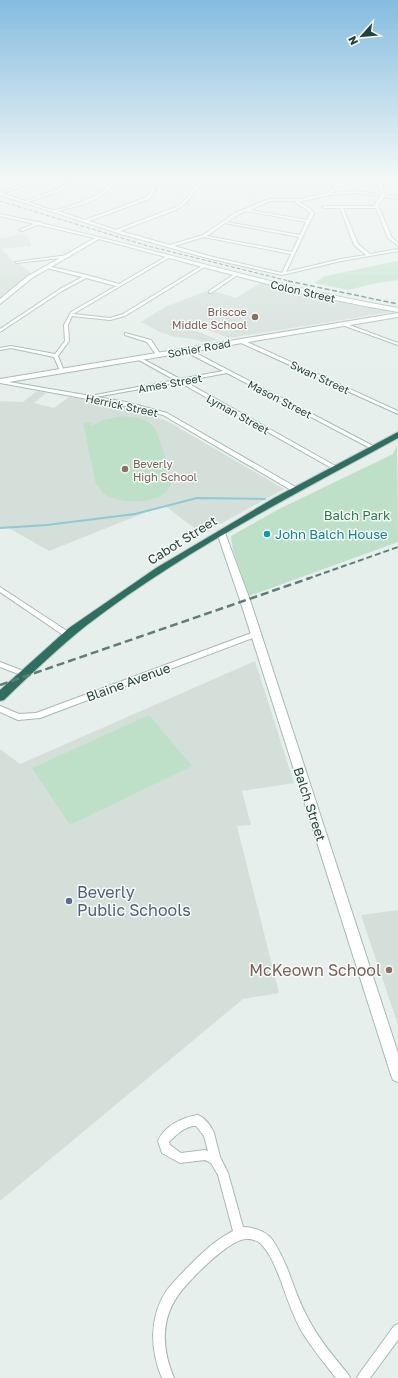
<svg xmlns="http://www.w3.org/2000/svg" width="398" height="1378" viewBox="0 0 398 1378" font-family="'Golos Text',sans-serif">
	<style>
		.built { fill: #d4dfda }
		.green { fill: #bfe0c8 }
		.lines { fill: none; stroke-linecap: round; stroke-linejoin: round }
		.stream { stroke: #8ec9d4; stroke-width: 2 }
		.street-casing { stroke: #a8b8b2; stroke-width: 2 }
		.secondary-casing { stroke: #a4bbb3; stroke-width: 2 }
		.highway-casing { stroke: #c2cac8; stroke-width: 2 }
		.street { fill: #fff; fill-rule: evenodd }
		.secondary { fill: #fff; fill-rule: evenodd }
		.highway { fill: #2f6f62; fill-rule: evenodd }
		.rail-far3 { stroke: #5f7d75; stroke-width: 1; stroke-dasharray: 4 2; stroke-linecap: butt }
		.rail-far2 { stroke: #5f7d75; stroke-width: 1.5; stroke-dasharray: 5 2.5; stroke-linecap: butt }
		.rail-far1 { stroke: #5f7d75; stroke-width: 2; stroke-dasharray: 6 3; stroke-linecap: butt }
		.rail { stroke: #5f7d75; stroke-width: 2.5; stroke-dasharray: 8 4; stroke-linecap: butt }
		.education-dot { fill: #8d6e63; stroke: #f7fbf9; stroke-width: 1.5 }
		.culture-dot { fill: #0f9aa8; stroke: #f7fbf9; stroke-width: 1.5 }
		.service-dot { fill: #5c6f8a; stroke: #f7fbf9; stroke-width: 1.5 }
		.labels { text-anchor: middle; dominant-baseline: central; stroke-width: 3; stroke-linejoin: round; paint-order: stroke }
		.far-street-label { font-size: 11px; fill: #24423a; stroke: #f7fbf9 }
		.far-education-label { font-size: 11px; fill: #785e54; stroke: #f7fbf9; text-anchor: end }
		.park-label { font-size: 13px; fill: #2d7a4b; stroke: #f7fbf9 }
		.culture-label { font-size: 13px; fill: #0d838f; stroke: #f7fbf9; text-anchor: start }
		.street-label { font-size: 13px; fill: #24423a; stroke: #f7fbf9 }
		.near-service-label { font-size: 16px; fill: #4e5e75; stroke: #f7fbf9; text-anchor: start }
		.near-education-label { font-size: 16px; fill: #785e54; stroke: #f7fbf9; text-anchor: end }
	</style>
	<rect width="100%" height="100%" fill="#e6efeb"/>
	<g class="built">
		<polygon points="19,234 28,236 31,246 2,249 15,264 19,264 31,273 0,298 0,239"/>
		<polygon points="260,283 320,298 391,312 229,338 202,328 192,329 218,340 203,342 194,339 175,337 160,332 141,322 165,307 210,290 236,298"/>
		<polygon points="37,391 46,393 34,403 54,408 69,397 111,404 149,414 169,422 284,489 202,534 164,505 49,551 7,527 0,528 0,401 23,402"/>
		<polygon points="255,661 294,783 242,791 251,825 237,826 279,993 243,999 0,1201 0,749 20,764"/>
		<polygon points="398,910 398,1025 361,915"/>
	</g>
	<g class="green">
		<polygon points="398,261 398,280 377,283 349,290 314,283 325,276"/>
		<path d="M123,416c12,1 26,2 33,14 3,10 17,45 15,53 -5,24 -65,25 -73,2h-2l-13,-62 8,-1 1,4 11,-6z"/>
		<polygon points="397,446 398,542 249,596 233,550 231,536 279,509 393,454"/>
		<polygon points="149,715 192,766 70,825 32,768"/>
	</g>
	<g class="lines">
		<polyline class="stream" points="0,528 47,525 135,514 197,498 265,499"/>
		<g class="street-casing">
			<g id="street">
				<path d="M29,178h4l-10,8 -21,7 23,8 36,-13 9,-10h2l-9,12 -35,12c8,2 16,6 24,8 9,1 43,-13 51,-19 4,-3 6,-7 8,-13h5l-3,2c-6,21 -36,26 -55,31l27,9 62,-23 3,-4 6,-15h3l-5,15 -5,6 -60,22 27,9 60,-23 8,-6 19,-23h2l-19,25 -8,6 -58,22 50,14 33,-10 32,-22 34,-14h30l29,-6 13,-15h3l-12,15 25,-2 25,4 -5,-12 3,-5h2l-1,5 4,12 13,2v2l-14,-2 -6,8 14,33 6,5v3l-10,-8 -12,-30h-33l15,36 12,10 28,-5v2l-57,10 -59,14 -75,-17 -86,-24 -121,-39v-3l21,-8zM357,193l24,3 -7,9 1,1h-51l-2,1 2,1h16l14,37 12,10 -25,4 -55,13 28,-59 -6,-6 -9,-5 30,-7zM270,201h26v2l10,6 4,4 -3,7 -57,-10zM246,211h1l59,11 -6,13 -73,-13 10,-7zM225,223l74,14 -7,15 -85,-16zM204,237l87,17 -9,19 -73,-17 -35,-10z"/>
				<polygon points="39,222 42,223 22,231 19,230"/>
				<polygon points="68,255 70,256 69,257 17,263 15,262"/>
				<polygon points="167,256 170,257 73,314 110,318 123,314 203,265 206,266 125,316 110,320 72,316 68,325 69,341 58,356 64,371 64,372 60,371 54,357 11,348 0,350 0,348 11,346 55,354 65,341 64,325 71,312 116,286 86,278 62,291 0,332 0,329 60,289 82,277 47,268 47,266 87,275 119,284"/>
				<polygon points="236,273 239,274 211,293 209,293 209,291"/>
				<polygon points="342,323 344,323 398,343 398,345 342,325"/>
				<polygon points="125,333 151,340 161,355 157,356 147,342 125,335"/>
				<polygon points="239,340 243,340 398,411 398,414 239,342"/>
				<polygon points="184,349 188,349 377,448 374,450 372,449 227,373 184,381 339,468 339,470 335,470 179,382 90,398 88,397 90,396 175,380 137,359 137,358 139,357 180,379 223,371 184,351"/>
				<polygon points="0,587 70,633 71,635 70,637 66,637 0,592"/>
				<polygon points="254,632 258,632 259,634 258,636 40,718 18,720 0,712 0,706 19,714 36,713"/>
				<polygon points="0,662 26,672 27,674 24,676 0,667"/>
				<path d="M198,1115c7,3 13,11 16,18l6,24 8,16 15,54c8,0 19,3 26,9 8,8 13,21 18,32 7,18 13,37 23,54 10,19 24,35 38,52l2,4h-14c-12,-15 -24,-30 -34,-46 -9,-16 -15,-34 -21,-51 -5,-12 -10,-27 -20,-37 -3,-3 -8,-5 -13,-5 -17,-2 -55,38 -66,51 -22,27 -21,57 -8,88h-12c-12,-28 -13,-62 5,-88 7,-9 16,-18 25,-27 12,-12 25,-24 41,-32l-15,-56 -7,-12 -6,-3 -25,3 -18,-10 -4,-12c6,-15 25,-24 40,-26zM192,1126h4l8,10 4,15 -3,-1 -24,3 -11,-8 -1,-3c7,-7 13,-13 23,-16z"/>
				<polygon points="398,1324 398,1340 370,1378 357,1378 359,1374 394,1326"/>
			</g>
		</g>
		<g class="secondary-casing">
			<g id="secondary">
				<polygon points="61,178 140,178 112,180 63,179"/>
				<path d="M0,214c133,28 264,71 398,94v4c-101,-17 -200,-47 -299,-73l-67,39 -32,26v-5l28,-23 67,-38 -95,-22z"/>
				<polygon points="398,313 398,317 9,382 126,402 167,413 299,489 300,491 296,493 163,415 126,406 0,383 0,379"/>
				<polygon points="218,531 224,531 225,533 250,600 398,1053 398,1082 393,1080 391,1075 240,600 217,533"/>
			</g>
		</g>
		<g class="highway-casing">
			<path id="highway" d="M398,432v6c-106,58 -215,113 -311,187 -29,23 -56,49 -83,75l-4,1v-11l69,-62 87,-60 118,-70z"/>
		</g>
		<use href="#street" class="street"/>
		<use href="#secondary" class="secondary"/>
		<use href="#highway" class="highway"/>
		<polyline class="rail-far3" points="0,201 148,246 293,282"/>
		<polyline class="rail-far2" points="288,281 398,304"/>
		<polyline class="rail-far1" points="307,579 398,547"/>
		<polyline class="rail" points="0,685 310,578"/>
	</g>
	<linearGradient id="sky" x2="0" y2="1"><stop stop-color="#84bce0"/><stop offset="0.48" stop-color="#f4f8f6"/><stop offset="1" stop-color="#f4f8f6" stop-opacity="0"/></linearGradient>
	<rect width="398" height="371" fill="url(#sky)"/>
	<g class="education-dot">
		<circle cx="255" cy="317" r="4"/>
		<circle cx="125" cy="469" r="4"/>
		<circle cx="389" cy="970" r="4"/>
	</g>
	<circle class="culture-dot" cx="267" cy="534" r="4"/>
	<circle class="service-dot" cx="69" cy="901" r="4"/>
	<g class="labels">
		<g class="far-street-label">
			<text transform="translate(303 291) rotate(13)">Colon Street</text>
			<text transform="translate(199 348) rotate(-10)">Sohier Road</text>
			<text transform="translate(320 377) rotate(25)">Swan Street</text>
			<text transform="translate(170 383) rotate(-10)">Ames Street</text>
			<text transform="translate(280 399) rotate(27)">Mason Street</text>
			<text transform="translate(122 405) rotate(12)">Herrick Street</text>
			<text transform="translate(238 414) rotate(29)">Lyman Street</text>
		</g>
		<g class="far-education-label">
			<text x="247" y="311">Briscoe<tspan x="247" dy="13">Middle School</tspan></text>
			<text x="133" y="463" text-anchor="start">Beverly<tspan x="133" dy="13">High School</tspan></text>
		</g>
		<g class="park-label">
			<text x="357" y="515">Balch Park</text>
		</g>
		<g class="culture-label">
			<text x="275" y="534">John Balch House</text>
		</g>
		<g class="street-label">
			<text transform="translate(182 540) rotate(-32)">Cabot Street</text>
			<text transform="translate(128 682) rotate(-20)">Blaine Avenue</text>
			<text transform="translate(310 804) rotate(72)">Balch Street</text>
		</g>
		<g class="near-service-label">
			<text x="77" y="892">Beverly<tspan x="77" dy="18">Public Schools</tspan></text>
		</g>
		<g class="near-education-label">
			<text x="381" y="970">McKeown School</text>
		</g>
	</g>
	<g transform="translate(362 36) rotate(243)" stroke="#f7fbf9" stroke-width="3" paint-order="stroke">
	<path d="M0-3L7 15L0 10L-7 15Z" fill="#24423a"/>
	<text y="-6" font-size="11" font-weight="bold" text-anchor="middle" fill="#24423a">N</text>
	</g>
</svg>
